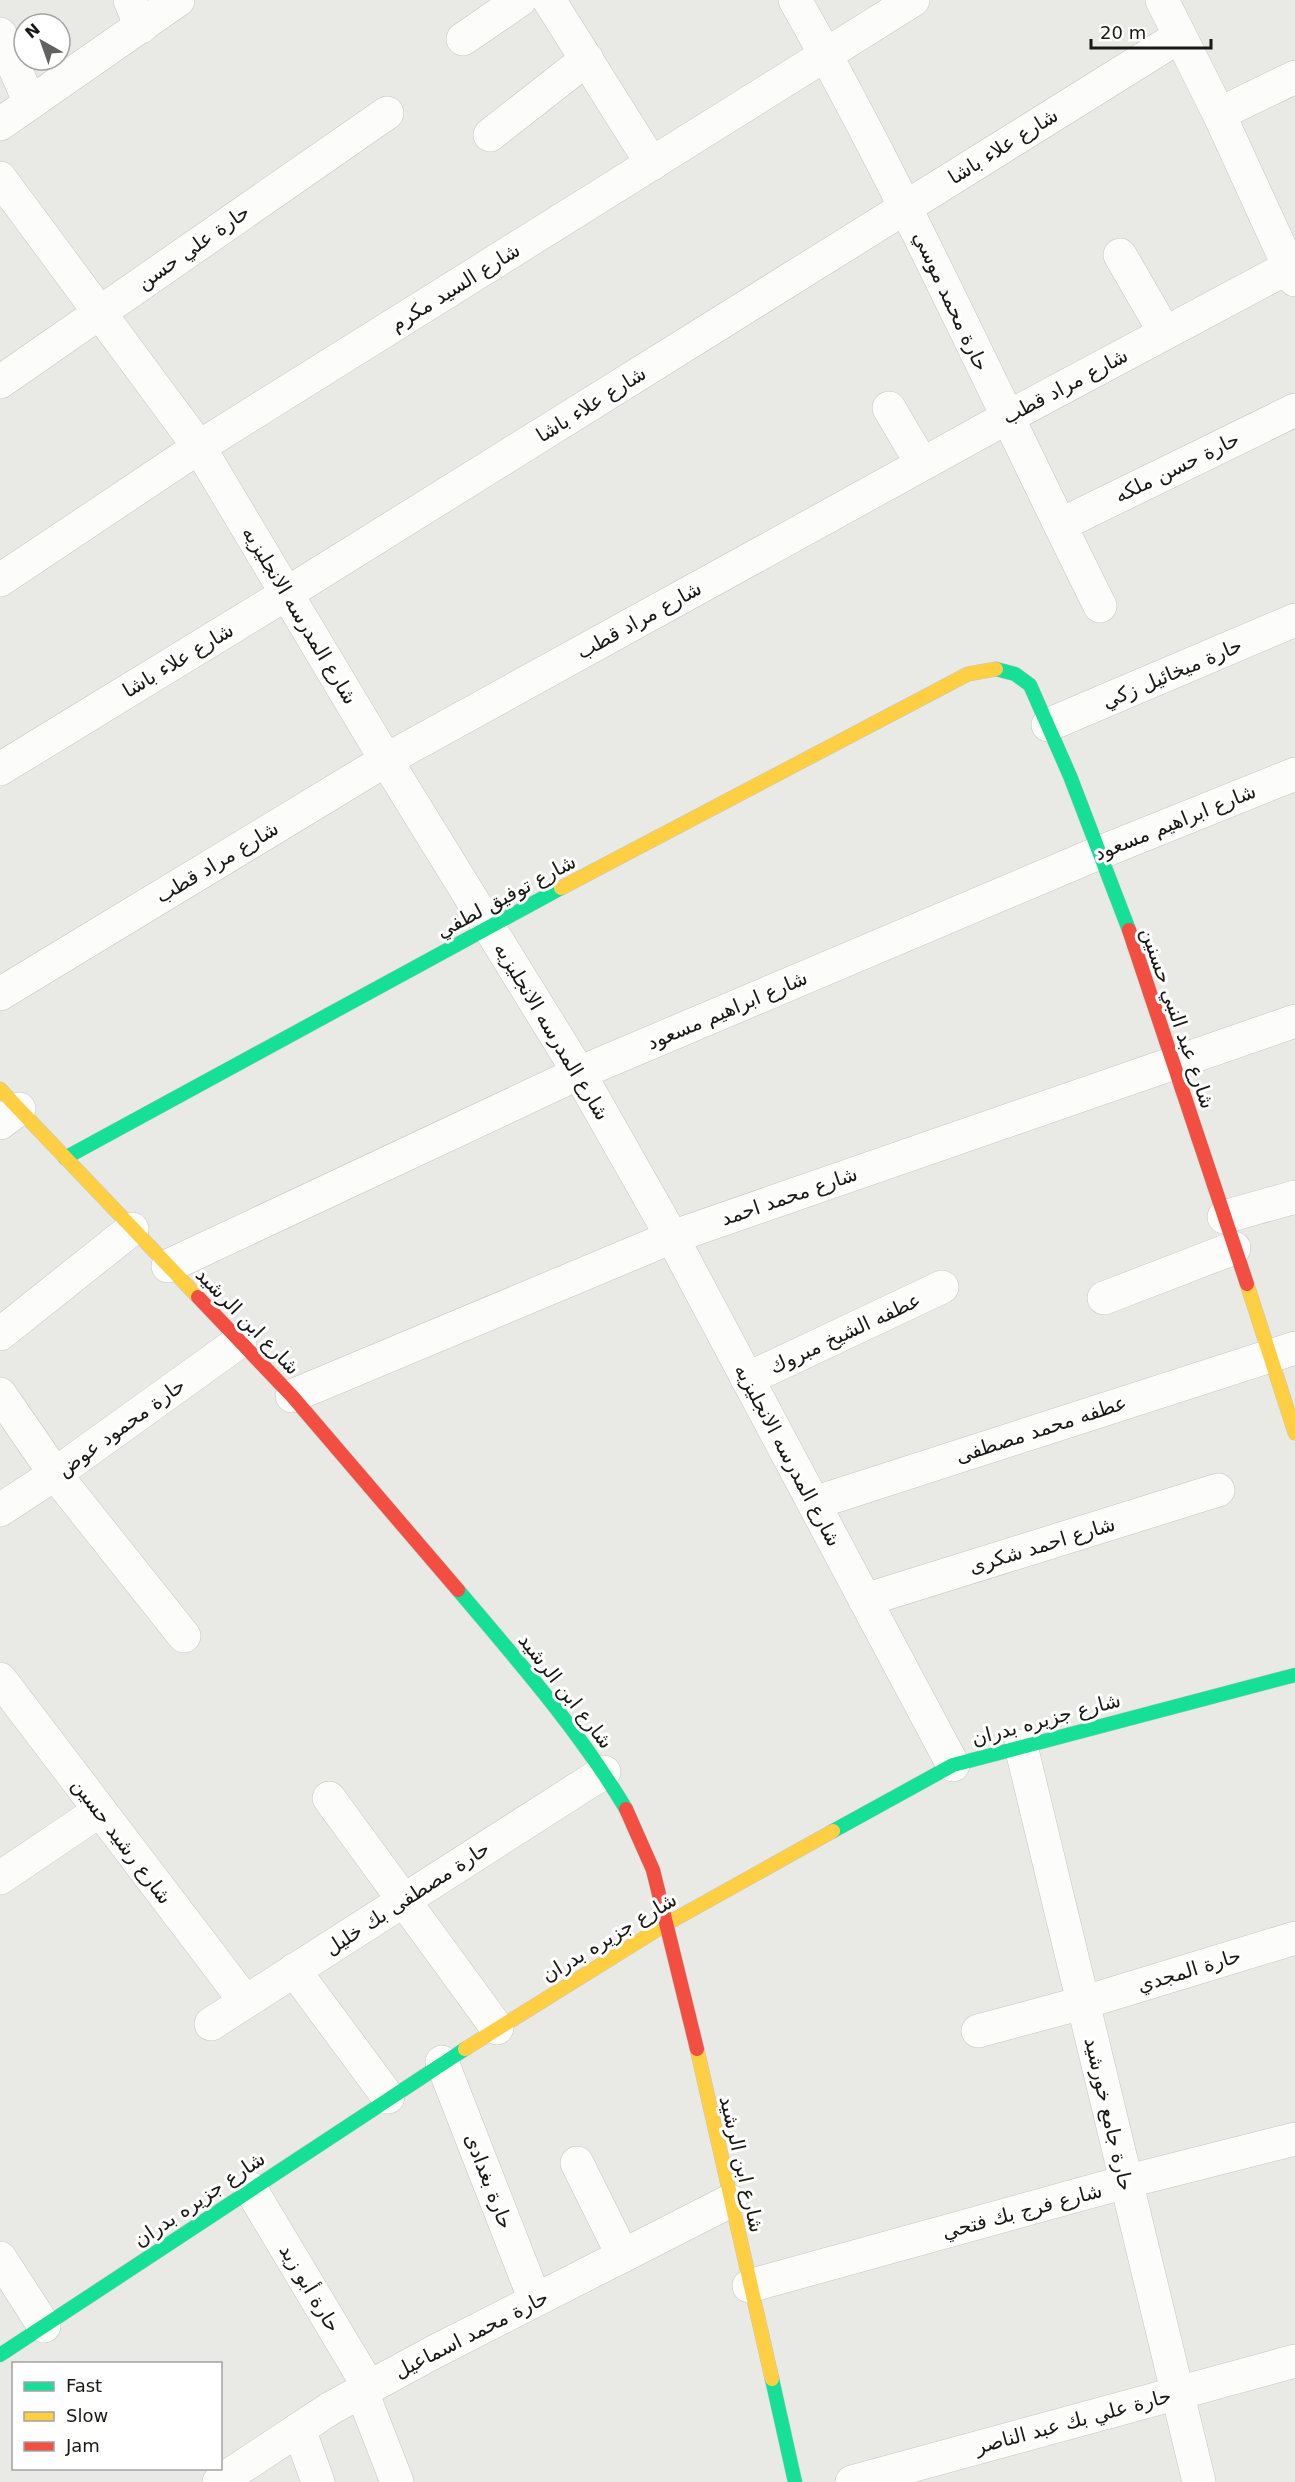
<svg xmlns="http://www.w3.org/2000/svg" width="1295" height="2482" viewBox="0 0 1295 2482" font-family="'DejaVu Sans','Noto Sans Arabic',sans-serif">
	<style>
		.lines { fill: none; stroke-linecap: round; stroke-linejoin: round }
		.street-casing { stroke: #c6c6c3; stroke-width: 34 }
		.fast-casing { stroke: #c6c6c3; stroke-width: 15 }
		.slow-casing { stroke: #c6c6c3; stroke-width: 15 }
		.jam-casing { stroke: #c6c6c3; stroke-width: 15 }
		.street { stroke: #fcfcfb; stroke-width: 33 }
		.fast { stroke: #16e098; stroke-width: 14 }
		.slow { stroke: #ffcf43; stroke-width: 14 }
		.jam { stroke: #f24e42; stroke-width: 14 }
		.labels { text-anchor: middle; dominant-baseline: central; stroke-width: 6; stroke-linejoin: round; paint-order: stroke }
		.street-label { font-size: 20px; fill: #181816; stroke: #fff }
	</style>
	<rect width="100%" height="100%" fill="#e9eae5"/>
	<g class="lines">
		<g class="street-casing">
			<g id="street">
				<polyline points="130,0 141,27"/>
				<polyline points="549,0 652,164"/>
				<path d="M795,0c112,197 204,404 305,606"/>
				<polyline points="1162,0 1219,114 1295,280"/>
				<polyline points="0,34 30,103"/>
				<polyline points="463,39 520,0"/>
				<polyline points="1219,114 1295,77"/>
				<polyline points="0,124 178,0"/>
				<polyline points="490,135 587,59"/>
				<polyline points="0,178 199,447 386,760 579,1073 672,1237 953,1765"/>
				<polyline points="1120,255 1165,333"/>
				<polyline points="0,382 387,113"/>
				<polyline points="889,408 922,464"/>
				<polyline points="1060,525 1295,410"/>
				<polyline points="0,580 199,447 913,0"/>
				<polyline points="1048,725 1295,620"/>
				<polyline points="0,769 286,594 1180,36"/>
				<polyline points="0,994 386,760 1006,418 1289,267"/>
				<polyline points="0,1123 19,1109"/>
				<polyline points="1224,1217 1295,1197"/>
				<polyline points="168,1266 579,1073 1101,852 1295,774"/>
				<polyline points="1104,1298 1234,1248"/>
				<polyline points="0,1334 132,1229"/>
				<polyline points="747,1379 942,1287"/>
				<polyline points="0,1394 55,1474 184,1636"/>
				<polyline points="292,1396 672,1237 1295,1021"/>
				<polyline points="814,1503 1295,1348"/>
				<polyline points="0,1510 55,1474 240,1341"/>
				<polyline points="865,1600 1218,1490"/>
				<polyline points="0,1679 245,2001"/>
				<polyline points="1021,1746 1199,2482"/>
				<polyline points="329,1798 497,2028"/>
				<polyline points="0,1878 99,1811"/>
				<polyline points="294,1970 388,2097"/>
				<polyline points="211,2024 604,1772"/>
				<polyline points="978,2031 1082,2003 1295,1938"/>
				<polyline points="442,2062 535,2300"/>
				<polyline points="577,2163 623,2256"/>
				<polyline points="250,2188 369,2387"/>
				<polyline points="0,2258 44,2326"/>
				<polyline points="749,2286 1125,2182 1295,2139"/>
				<polyline points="362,2392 397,2482"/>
				<polyline points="299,2429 318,2482"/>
				<polyline points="219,2482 331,2408 434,2352 730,2201"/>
				<polyline points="852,2482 1295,2361"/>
			</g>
		</g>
		<g class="fast-casing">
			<g id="fast">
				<polyline points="996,669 1015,674 1030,685 1070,776 1129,930"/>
				<polyline points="65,1158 561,888"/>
				<path d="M458,1590c59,70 121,140 168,219"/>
				<polyline points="833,1831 953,1765 1295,1675"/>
				<polyline points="0,2355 465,2049"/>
				<polyline points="772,2379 795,2482"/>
			</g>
		</g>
		<g class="slow-casing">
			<g id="slow">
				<polyline points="561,888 968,674 996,669"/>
				<polyline points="0,1089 198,1297"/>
				<polyline points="1247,1284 1295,1433"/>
				<polyline points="465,2049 668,1923 833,1831"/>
				<polyline points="697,2049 772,2379"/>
			</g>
		</g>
		<g class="jam-casing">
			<g id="jam">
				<polyline points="1129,930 1247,1284"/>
				<polyline points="198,1297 292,1396 458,1590"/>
				<polyline points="626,1809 653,1870 697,2049"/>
			</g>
		</g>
		<use href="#street" class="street"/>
		<use href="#fast" class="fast"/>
		<use href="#slow" class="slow"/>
		<use href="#jam" class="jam"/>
	</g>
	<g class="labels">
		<g class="street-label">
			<text transform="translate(1003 146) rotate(-32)">شارع علاء باشا</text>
			<text transform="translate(193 247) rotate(-35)">حارة علي حسن</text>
			<text transform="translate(455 287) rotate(-32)">شارع السيد مكرم</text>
			<text transform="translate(951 301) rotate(65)">حارة محمد موسي</text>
			<text transform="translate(1065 386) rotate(-28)">شارع مراد قطب</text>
			<text transform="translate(591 404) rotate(-32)">شارع علاء باشا</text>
			<text transform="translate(1177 467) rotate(-26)">حارة حسن ملكه</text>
			<text transform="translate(300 615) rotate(59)">شارع المدرسه الانجليزيه</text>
			<text transform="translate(639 620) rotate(-29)">شارع مراد قطب</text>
			<text transform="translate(178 660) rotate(-31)">شارع علاء باشا</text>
			<text transform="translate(1172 673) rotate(-23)">حارة ميخائيل زكي</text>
			<text transform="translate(1175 822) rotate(-22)">شارع ابراهيم مسعود</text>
			<text transform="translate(217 862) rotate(-31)">شارع مراد قطب</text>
			<text transform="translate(506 896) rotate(-28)">شارع توفيق لطفي</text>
			<text transform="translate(727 1010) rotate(-23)">شارع ابراهيم مسعود</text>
			<text transform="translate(1178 1018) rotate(71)">شارع عبد النبي حسنين</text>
			<text transform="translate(552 1031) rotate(59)">شارع المدرسه الانجليزيه</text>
			<text transform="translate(789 1196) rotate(-19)">شارع محمد احمد</text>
			<text transform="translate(248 1321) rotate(46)">شارع ابن الرشيد</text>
			<text transform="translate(845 1333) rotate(-25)">عطفه الشيخ مبروك</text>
			<text transform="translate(121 1427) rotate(-36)">حارة محمود عوض</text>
			<text transform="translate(1041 1429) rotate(-18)">عطفه محمد مصطفى</text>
			<text transform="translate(788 1455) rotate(62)">شارع المدرسه الانجليزيه</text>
			<text transform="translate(1042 1545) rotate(-17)">شارع احمد شكرى</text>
			<text transform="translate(566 1691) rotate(52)">شارع ابن الرشيد</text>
			<text transform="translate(1046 1719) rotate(-15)">شارع جزيره بدران</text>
			<text transform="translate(122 1841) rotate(53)">شارع رشيد حسين</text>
			<text transform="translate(407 1898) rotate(-33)">حارة مصطفى بك خليل</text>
			<text transform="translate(609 1937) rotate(-31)">شارع جزيره بدران</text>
			<text transform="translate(1189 1970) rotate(-17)">حارة المجدي</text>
			<text transform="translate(1109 2114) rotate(77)">حارة جامع خورشيد</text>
			<text transform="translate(742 2164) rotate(77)">شارع ابن الرشيد</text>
			<text transform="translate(489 2181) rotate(69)">حارة بغدادى</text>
			<text transform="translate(199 2199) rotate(-34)">شارع جزيره بدران</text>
			<text transform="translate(1022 2211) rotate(-15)">شارع فرج بك فتحي</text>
			<text transform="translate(310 2288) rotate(59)">حارة أبو زيد</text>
			<text transform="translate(471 2334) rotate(-27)">حارة محمد اسماعيل</text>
			<text transform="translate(1073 2421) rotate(-15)">حارة علي بك عبد الناصر</text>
		</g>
	</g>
	<rect x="12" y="2362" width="210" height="108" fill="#ffffff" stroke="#a3a3a2" stroke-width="1.5"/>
	<rect x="24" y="2382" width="30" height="9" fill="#16e098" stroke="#a3a3a2" stroke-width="1.5"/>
	<text x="66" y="2392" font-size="18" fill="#181816">Fast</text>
	<rect x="24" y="2412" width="30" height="9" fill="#ffcf43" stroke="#a3a3a2" stroke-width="1.5"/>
	<text x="66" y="2422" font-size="18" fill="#181816">Slow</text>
	<rect x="24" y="2442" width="30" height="9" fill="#f24e42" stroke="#a3a3a2" stroke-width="1.5"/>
	<text x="66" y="2452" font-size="18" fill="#181816">Jam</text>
	<g transform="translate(42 42) rotate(320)"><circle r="28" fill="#ffffff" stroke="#a3a3a2" stroke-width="1.5"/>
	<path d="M0-4.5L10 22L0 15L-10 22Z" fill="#61625e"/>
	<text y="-9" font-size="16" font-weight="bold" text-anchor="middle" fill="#181816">N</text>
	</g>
	<path d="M1091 39v9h120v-9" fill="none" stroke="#181816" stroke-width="3"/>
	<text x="1100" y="39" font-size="18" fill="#181816" stroke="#ffffff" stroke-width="4.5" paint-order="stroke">20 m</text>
</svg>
